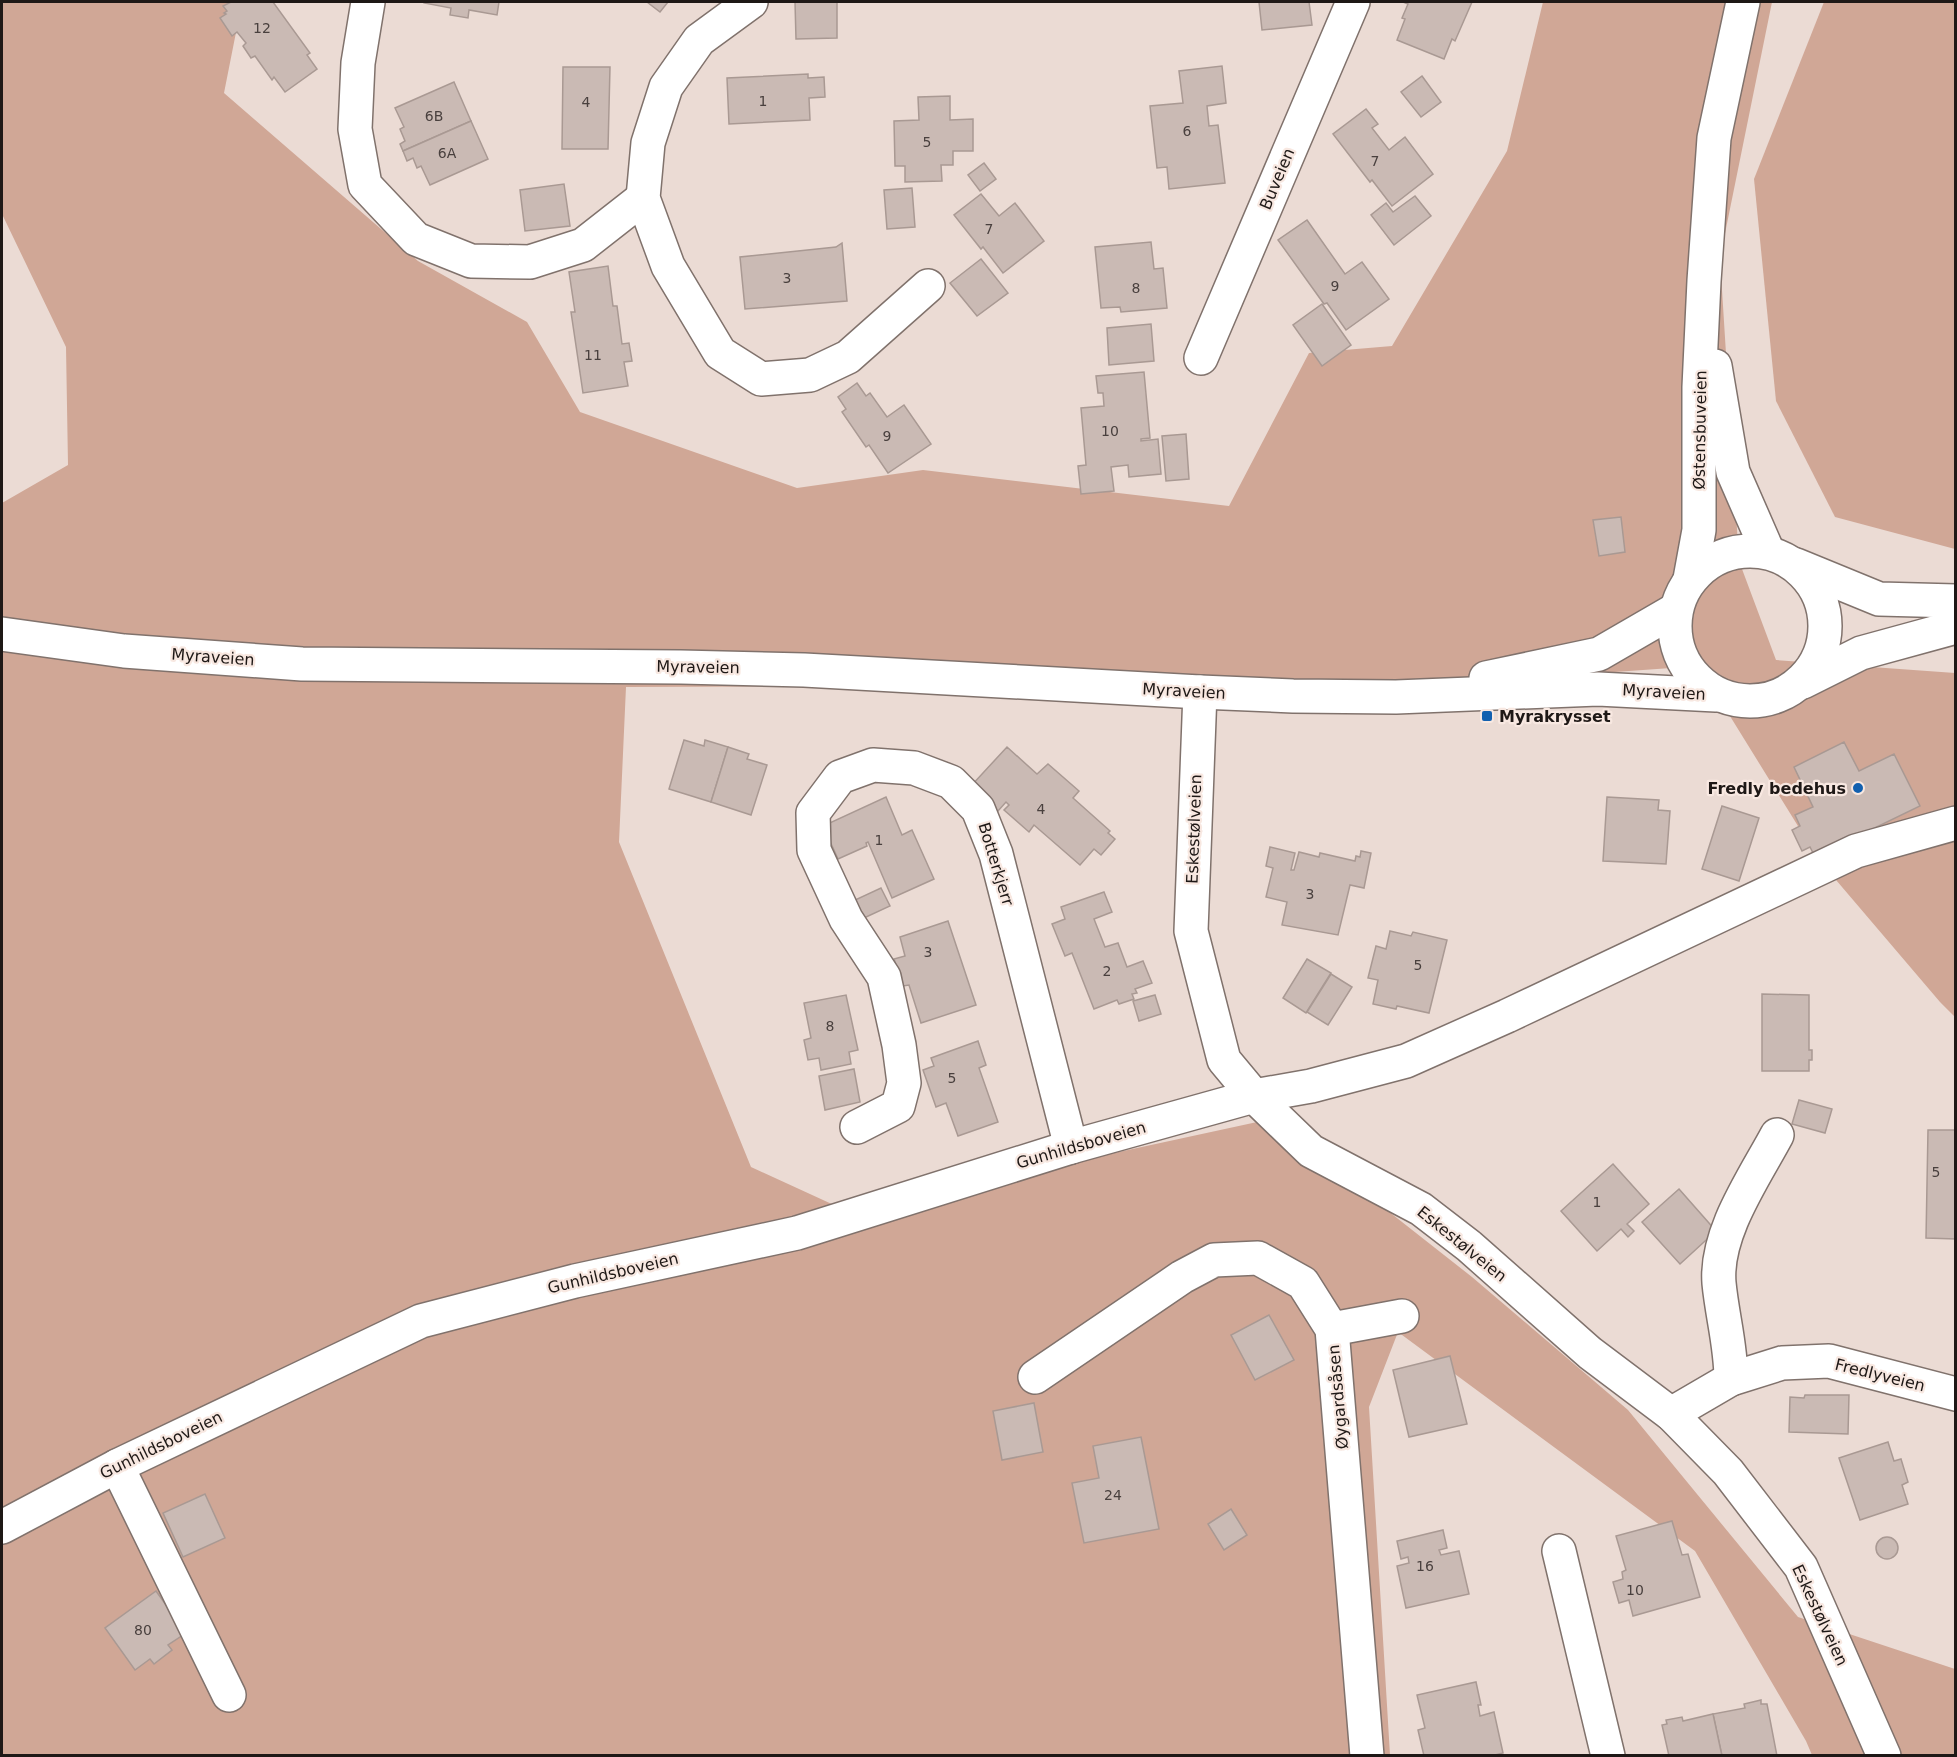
<svg xmlns="http://www.w3.org/2000/svg" width="1957" height="1757" viewBox="0 0 1957 1757" font-family="'DejaVu Sans',sans-serif">
	<style>
		.green { fill: #d0a796 }
		.building { fill: #cabab4; stroke: #a99993; stroke-width: 1.5 }
		.lines { fill: none; stroke-linecap: round; stroke-linejoin: round }
		.minor-casing { stroke: #80726c; stroke-width: 36 }
		.major-casing { stroke: #80726c; stroke-width: 36 }
		.minor { stroke: #fff; stroke-width: 33 }
		.major { stroke: #fff; stroke-width: 33 }
		.poi-dot { fill: #1260af; stroke: #f8e8e1; stroke-width: 2 }
		.labels { text-anchor: middle; dominant-baseline: central; stroke-width: 4.5; stroke-linejoin: round; paint-order: stroke }
		.number-label { font-size: 14px; fill: #49403e }
		.street-label { font-size: 16px; fill: #1e1816; stroke: #f8e8e1 }
		.poi-label { font-size: 16px; font-weight: bold; fill: #1e1816; stroke: #f8e8e1; text-anchor: start }
	</style>
	<rect width="100%" height="100%" fill="#ebdbd4"/>
	<g class="green">
		<polygon points="2,2 242,2 224,93 418,261 527,322 580,412 797,488 923,470 1229,506 1309,353 1392,346 1507,151 1543,2 1772,2 1720,258 1739,561 1776,660 1955,673 1955,1017 1940,1002 1819,860 1699,666 1447,684 626,687 619,842 751,1167 847,1211 1271,1119 1472,1277 1628,1410 1798,1617 1955,1669 1955,1755 1812,1755 1806,1741 1695,1551 1398,1332 1369,1407 1390,1755 2,1755 2,503 68,465 66,347 2,214"/>
		<polygon points="1824,2 1955,2 1955,549 1835,517 1776,401 1754,179"/>
	</g>
	<g class="building">
		<polygon points="231,2 273,2 310,53 307,55 317,69 285,92 274,77 272,80 255,56 251,58 243,46 246,43 237,32 232,36 220,18 226,14 224,13 227,11 223,6"/>
		<polygon points="424,2 499,2 497,15 469,10 468,18 450,15 451,8 424,3"/>
		<polygon points="647,2 668,2 660,12"/>
		<polygon points="795,2 837,2 837,38 796,39"/>
		<polygon points="1259,2 1309,2 1312,25 1262,30"/>
		<polygon points="1403,2 1472,2 1455,41 1452,39 1444,59 1397,40 1405,19 1402,18 1408,4"/>
		<polygon points="1222,66 1226,103 1207,106 1209,126 1218,125 1225,183 1169,189 1167,167 1157,168 1150,106 1183,103 1179,71"/>
		<polygon points="563,67 610,67 608,149 562,149"/>
		<polygon points="808,74 808,78 824,77 825,97 809,98 810,120 729,124 727,78"/>
		<polygon points="1422,76 1441,102 1421,117 1401,92"/>
		<polygon points="454,82 471,121 403,151 400,144 405,141 400,129 404,127 395,108"/>
		<polygon points="950,96 950,120 973,119 973,151 953,151 953,165 941,165 942,181 905,182 905,166 895,166 894,121 919,120 918,97"/>
		<polygon points="1366,109 1378,124 1372,128 1389,150 1405,137 1433,174 1392,206 1372,180 1370,182 1333,134"/>
		<polygon points="471,121 488,159 430,185 421,166 417,168 413,158 407,161 403,151"/>
		<polygon points="984,163 996,179 980,191 968,175"/>
		<polygon points="564,184 570,226 525,231 520,190"/>
		<polygon points="912,188 915,227 887,229 884,190"/>
		<polygon points="981,194 999,216 1015,203 1044,241 1003,273 983,247 981,249 954,215"/>
		<polygon points="1415,196 1431,216 1394,245 1371,215 1386,203 1393,212"/>
		<polygon points="1307,220 1345,274 1362,262 1389,299 1346,330 1327,303 1324,304 1278,240"/>
		<polygon points="1151,242 1154,269 1163,268 1167,308 1121,312 1120,307 1101,308 1095,247"/>
		<polygon points="842,243 847,301 745,309 740,257 836,247"/>
		<polygon points="981,259 1008,293 977,316 950,283"/>
		<polygon points="608,266 613,306 617,306 622,344 629,343 632,361 624,362 628,386 583,393 571,312 575,312 569,272"/>
		<polygon points="1322,304 1351,345 1322,366 1293,325"/>
		<polygon points="1151,324 1154,361 1109,365 1107,328"/>
		<polygon points="1144,372 1150,438 1141,439 1141,441 1158,439 1161,474 1129,477 1128,465 1111,467 1114,491 1081,494 1078,466 1086,465 1081,408 1104,406 1103,393 1098,393 1096,376"/>
		<polygon points="857,383 866,396 870,393 887,417 904,405 931,444 888,473 869,445 866,447 842,412 846,409 838,397"/>
		<polygon points="1186,434 1189,479 1166,481 1162,436"/>
		<polygon points="1621,517 1625,552 1599,556 1593,520"/>
		<polygon points="684,740 704,746 705,740 728,747 711,802 669,789"/>
		<polygon points="1844,742 1859,771 1894,754 1920,806 1815,857 1810,847 1802,851 1792,830 1800,826 1795,815 1813,807 1794,767"/>
		<polygon points="728,747 749,754 747,759 767,765 751,815 711,802"/>
		<polygon points="1007,747 1037,774 1048,764 1079,791 1073,798 1110,831 1108,833 1115,839 1101,855 1094,849 1080,865 1034,825 1029,832 1004,810 1009,805 1006,802 989,821 970,787"/>
		<polygon points="886,797 902,835 912,830 934,879 892,898 868,842 866,843 867,846 838,859 823,826"/>
		<polygon points="1607,797 1659,800 1658,810 1670,811 1666,864 1603,861"/>
		<polygon points="1722,806 1759,818 1739,881 1702,869"/>
		<polygon points="1270,847 1295,853 1291,870 1294,870 1299,852 1319,857 1320,853 1355,861 1356,856 1360,857 1361,851 1371,853 1364,888 1350,885 1338,935 1282,925 1287,902 1266,897 1273,868 1266,866"/>
		<polygon points="881,888 890,906 864,918 855,900"/>
		<polygon points="1104,892 1112,912 1094,919 1105,947 1118,943 1127,967 1143,961 1152,983 1135,989 1137,993 1132,994 1134,999 1119,1004 1117,1000 1094,1009 1072,953 1065,956 1052,924 1065,919 1061,907"/>
		<polygon points="948,921 976,1005 921,1023 909,985 903,986 894,959 905,956 900,937"/>
		<polygon points="1390,931 1411,936 1413,932 1447,940 1429,1013 1397,1006 1396,1009 1373,1004 1378,980 1368,978 1376,946 1386,949"/>
		<polygon points="1307,959 1331,973 1306,1013 1283,998"/>
		<polygon points="1331,974 1352,987 1328,1025 1307,1012"/>
		<polygon points="1762,994 1809,995 1809,1050 1812,1050 1812,1060 1809,1060 1809,1071 1762,1071"/>
		<polygon points="846,995 858,1050 849,1052 851,1064 821,1070 819,1058 808,1060 804,1040 811,1038 804,1003"/>
		<polygon points="1155,995 1161,1014 1139,1021 1133,1001"/>
		<polygon points="978,1041 986,1065 979,1068 998,1122 958,1136 946,1103 936,1107 923,1070 934,1066 931,1058"/>
		<polygon points="854,1069 860,1102 825,1110 819,1076"/>
		<polygon points="1799,1100 1832,1109 1825,1133 1792,1124"/>
		<polygon points="1928,1130 1956,1130 1956,1239 1926,1238"/>
		<polygon points="1613,1164 1649,1204 1627,1224 1634,1231 1628,1237 1621,1229 1597,1251 1561,1211"/>
		<polygon points="1679,1189 1716,1231 1680,1264 1642,1222"/>
		<polygon points="1269,1315 1294,1360 1255,1380 1231,1335"/>
		<polygon points="1450,1356 1467,1424 1409,1437 1393,1370"/>
		<polygon points="1805,1395 1849,1395 1848,1434 1789,1432 1790,1397 1804,1398"/>
		<polygon points="1034,1403 1043,1452 1002,1460 993,1411"/>
		<polygon points="1141,1437 1159,1529 1084,1543 1072,1483 1099,1478 1093,1446"/>
		<polygon points="1888,1442 1894,1461 1901,1459 1908,1482 1902,1485 1908,1504 1860,1520 1839,1458"/>
		<polygon points="205,1494 225,1538 183,1557 163,1513"/>
		<polygon points="1231,1509 1247,1535 1224,1550 1208,1524"/>
		<polygon points="1672,1521 1682,1555 1688,1554 1700,1597 1633,1616 1629,1600 1619,1603 1613,1582 1623,1579 1622,1572 1626,1570 1616,1536"/>
		<polygon points="1443,1530 1447,1548 1439,1550 1441,1555 1459,1551 1469,1594 1406,1608 1397,1566 1409,1563 1408,1557 1401,1559 1397,1541"/>
		<circle cx="1887" cy="1548" r="11"/>
		<polygon points="156,1591 186,1633 168,1645 172,1650 154,1664 150,1659 135,1670 105,1628"/>
		<polygon points="1476,1682 1481,1705 1478,1705 1480,1716 1494,1712 1503,1753 1491,1756 1424,1756 1418,1730 1425,1728 1417,1695"/>
		<polygon points="1761,1700 1761,1704 1767,1704 1777,1756 1722,1756 1713,1714 1745,1708 1744,1704"/>
		<polygon points="1713,1714 1722,1756 1669,1756 1662,1725 1667,1724 1666,1720 1682,1717 1683,1721"/>
	</g>
	<g class="lines">
		<g class="minor-casing">
			<g id="minor">
				<polyline points="368,2 358,63 355,129 365,185 416,239 471,261 530,262 583,245 643,198"/>
				<polyline points="751,2 699,40 666,87 648,143 643,198 668,266 720,353 761,379 810,375 848,357 928,286"/>
				<polyline points="1201,358 1353,2"/>
				<polyline points="857,1127 898,1106 904,1083 899,1045 884,977 846,919 814,850 813,813 840,777 873,765 914,768 951,782 978,809 996,854 1071,1147"/>
				<polyline points="1332,1329 1402,1316"/>
				<polyline points="1035,1377 1182,1277 1214,1260 1258,1258 1303,1283 1332,1329 1367,1756"/>
				<path d="M1731,1379c0,-33 -9,-64 -12,-96 -4,-50 35,-105 58,-148"/>
				<polyline points="1671,1414 1731,1379 1782,1363 1829,1361 1956,1394"/>
				<polyline points="117,1466 229,1695"/>
				<polyline points="2,1527 117,1466 421,1321 575,1281 797,1233 1071,1147 1254,1096 1311,1086 1406,1061 1507,1016 1856,851 1956,823"/>
				<polyline points="1559,1551 1608,1756"/>
			</g>
		</g>
		<g class="major-casing">
			<g id="major">
				<polyline points="1715,366 1733,472 1768,552"/>
				<circle cx="1750" cy="626" r="75"/>
				<polyline points="1796,565 1879,599 1956,601"/>
				<polyline points="1690,579 1699,530 1699,387 1704,281 1714,138 1743,2"/>
				<polyline points="2,634 124,651 302,664 681,667 804,670 1200,692 1293,696 1396,697 1598,689 1716,695"/>
				<polyline points="1486,678 1599,654 1675,610"/>
				<polyline points="1803,682 1861,653 1956,627"/>
				<polyline points="1200,692 1191,931 1224,1060 1254,1096 1311,1151 1421,1209 1469,1246 1590,1353 1671,1414 1728,1472 1801,1567 1884,1756"/>
			</g>
		</g>
		<use href="#minor" class="minor"/>
		<use href="#major" class="major"/>
	</g>
	<g class="poi-dot">
		<rect x="1481" y="710" width="12" height="12" rx="3"/>
		<circle cx="1858" cy="788" r="6"/>
	</g>
	<g class="labels">
		<g class="number-label">
			<text x="262" y="28">12</text>
			<text x="763" y="101">1</text>
			<text x="586" y="102">4</text>
			<text x="434" y="116">6B</text>
			<text x="1187" y="131">6</text>
			<text x="927" y="142">5</text>
			<text x="447" y="153">6A</text>
			<text x="1375" y="161">7</text>
			<text x="989" y="229">7</text>
			<text x="787" y="278">3</text>
			<text x="1335" y="286">9</text>
			<text x="1136" y="288">8</text>
			<text x="593" y="355">11</text>
			<text x="1110" y="431">10</text>
			<text x="887" y="436">9</text>
			<text x="1041" y="809">4</text>
			<text x="879" y="840">1</text>
			<text x="1310" y="894">3</text>
			<text x="928" y="952">3</text>
			<text x="1418" y="965">5</text>
			<text x="1107" y="971">2</text>
			<text x="830" y="1026">8</text>
			<text x="952" y="1078">5</text>
			<text x="1936" y="1172">5</text>
			<text x="1597" y="1202">1</text>
			<text x="1113" y="1495">24</text>
			<text x="1425" y="1566">16</text>
			<text x="1635" y="1590">10</text>
			<text x="143" y="1630">80</text>
		</g>
		<g class="street-label">
			<text transform="translate(1277 179) rotate(-67)">Buveien</text>
			<text transform="translate(1700 430) rotate(-89)">Østensbuveien</text>
			<text transform="translate(213 657) rotate(4)">Myraveien</text>
			<text transform="translate(698 667) rotate(1)">Myraveien</text>
			<text transform="translate(1184 691) rotate(3)">Myraveien</text>
			<text transform="translate(1664 692) rotate(3)">Myraveien</text>
			<text transform="translate(1194 829) rotate(-88)">Eskestølveien</text>
			<text transform="translate(996 864) rotate(73)">Botterkjerr</text>
			<text transform="translate(1081 1145) rotate(-16)">Gunhildsboveien</text>
			<text transform="translate(1462 1244) rotate(39)">Eskestølveien</text>
			<text transform="translate(613 1273) rotate(-13)">Gunhildsboveien</text>
			<text transform="translate(1880 1375) rotate(14)">Fredlyveien</text>
			<text transform="translate(1338 1397) rotate(-95)">Øygardsåsen</text>
			<text transform="translate(161 1445) rotate(-26)">Gunhildsboveien</text>
			<text transform="translate(1820 1615) rotate(65)">Eskestølveien</text>
		</g>
		<g class="poi-label">
			<text x="1499" y="716">Myrakrysset</text>
			<text x="1846" y="788" text-anchor="end">Fredly bedehus</text>
		</g>
	</g>
	<rect width="1957" height="1757" fill="none" stroke="#1e1816" stroke-width="6"/>
</svg>
